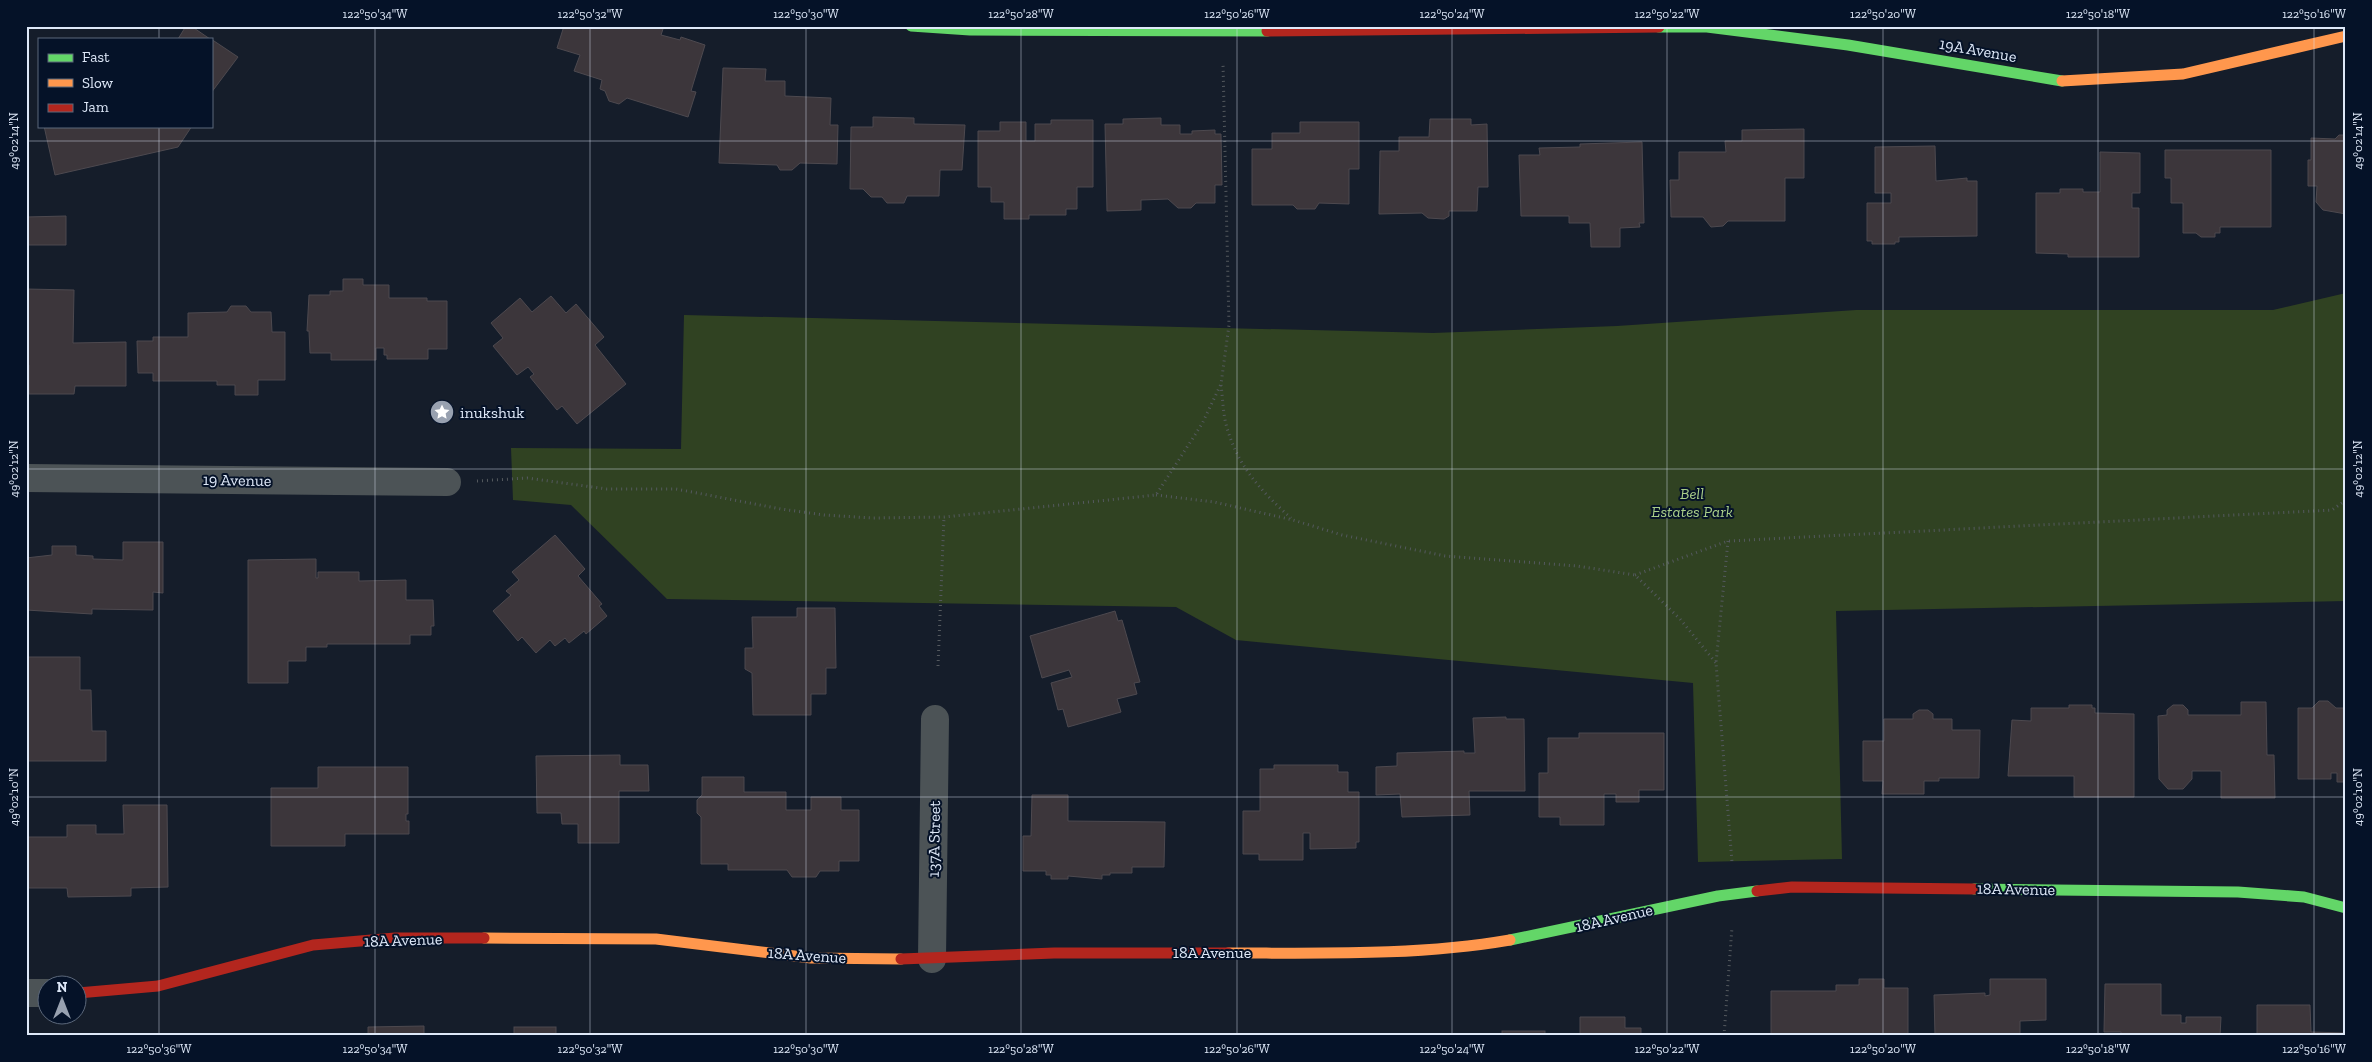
<svg xmlns="http://www.w3.org/2000/svg" width="2372" height="1062" viewBox="0 0 2372 1062" font-family="'Zilla Slab',serif">
	<style>
		.green { fill: #304222 }
		.building { fill: #3c363b; stroke: #4d494f }
		.lines { fill: none; stroke-linecap: round; stroke-linejoin: round }
		.path { stroke: #54595e; stroke-width: 3; stroke-dasharray: 1 4; stroke-linecap: butt }
		.street { stroke: #4c5356; stroke-width: 28 }
		.fast { stroke: #63d668; stroke-width: 11 }
		.slow { stroke: #ff974d; stroke-width: 11 }
		.jam { stroke: #b3261e; stroke-width: 11 }
		.ticks { fill: none; stroke: #dee8f8; stroke-width: 1; stroke-opacity: 0.45 }
		.labels { text-anchor: middle; dominant-baseline: central; stroke-width: 4; stroke-linejoin: round; paint-order: stroke }
		.street-label { font-size: 16px; fill: #dee8f8; stroke: #051228 }
		.poi-label { font-size: 16px; fill: #dee8f8; stroke: #051228; text-anchor: start }
		.park-label { font-size: 16px; font-style: italic; fill: #aacf89; stroke: #051228 }
		.neatline { fill: none; stroke: #dee8f8; stroke-width: 2 }
		.ticks-label { font-size: 12px; text-anchor: middle; fill: #dee8f8 }
	</style>
	<rect width="100%" height="100%" fill="#151d2a"/>
	<polygon class="green" points="2346,293 2346,601 1836,611 1842,859 1698,862 1693,683 1236,640 1176,607 667,599 571,505 513,500 511,448 681,449 684,315 1433,333 1617,326 1856,310 2273,310"/>
	<g class="building">
		<polygon points="186,26 191,26 210,39 178,39"/>
		<polygon points="564,26 639,28 640,26 664,26 661,35 680,40 681,37 705,45 691,91 696,92 688,117 627,98 619,104 609,101 605,91 600,89 602,80 574,71 580,55 557,48"/>
		<polygon points="211,39 238,57 211,93"/>
		<polygon points="723,68 766,69 765,81 785,81 785,96 831,98 830,125 838,125 837,164 800,163 792,170 780,170 777,165 719,163"/>
		<polygon points="873,117 914,118 914,124 965,125 962,170 940,170 939,196 907,196 904,203 887,203 882,197 871,197 863,189 850,189 851,127 873,127"/>
		<polygon points="1161,118 1161,125 1180,125 1180,134 1192,134 1192,131 1215,130 1215,134 1221,134 1222,185 1215,185 1215,203 1196,203 1191,208 1178,208 1168,199 1141,200 1141,210 1107,211 1105,124 1123,124 1123,119"/>
		<polygon points="1430,119 1471,119 1471,125 1487,124 1488,187 1478,187 1477,211 1449,211 1449,216 1444,219 1428,218 1422,213 1379,214 1380,151 1399,151 1399,137 1429,137"/>
		<polygon points="1051,120 1093,120 1093,187 1077,187 1077,209 1066,209 1066,215 1029,215 1029,219 1004,219 1004,202 991,202 991,187 978,187 978,131 1000,131 1000,122 1026,122 1026,141 1035,141 1035,124 1051,124"/>
		<polygon points="1300,122 1359,122 1359,169 1349,169 1349,204 1319,203 1315,209 1297,209 1293,205 1252,205 1252,149 1272,149 1272,133 1300,133"/>
		<polygon points="44,126 192,126 178,147 55,175"/>
		<polygon points="1804,129 1804,178 1785,178 1785,221 1728,221 1723,226 1711,227 1703,217 1671,217 1670,180 1679,180 1679,152 1726,152 1725,141 1742,141 1742,130"/>
		<polygon points="2339,135 2346,135 2346,214 2323,210 2316,202 2317,186 2308,186 2308,160 2311,160 2311,138 2335,139"/>
		<polygon points="1642,142 1644,223 1639,223 1640,227 1620,228 1620,247 1591,247 1590,223 1569,223 1569,216 1521,216 1519,155 1540,155 1539,148 1580,147 1580,144"/>
		<polygon points="1935,146 1936,181 1967,178 1967,181 1977,181 1977,236 1899,237 1899,242 1895,242 1895,244 1872,244 1872,241 1867,241 1867,203 1891,203 1891,193 1875,193 1875,147"/>
		<polygon points="2165,150 2271,150 2271,227 2220,227 2220,233 2215,233 2215,237 2201,237 2196,233 2183,233 2183,203 2171,203 2171,178 2165,178"/>
		<polygon points="2100,152 2140,153 2140,193 2132,193 2132,208 2139,208 2139,257 2068,257 2068,254 2036,253 2036,193 2060,193 2060,189 2083,189 2083,192 2100,192"/>
		<polygon points="66,216 66,245 26,245 26,217"/>
		<polygon points="343,279 363,279 363,285 389,285 389,298 427,298 427,301 447,301 447,349 428,349 428,359 387,359 387,355 384,355 384,348 376,348 376,360 331,360 331,353 310,353 309,331 307,331 309,295 330,295 330,291 343,291"/>
		<polygon points="26,289 74,290 73,343 126,342 126,386 75,386 74,394 29,394 29,365 26,365"/>
		<polygon points="551,296 566,313 576,304 604,337 595,345 626,384 577,424 562,406 557,410 530,377 534,374 528,367 517,375 493,346 503,338 491,323 520,298 532,312"/>
		<polygon points="231,306 246,306 251,312 271,312 272,332 285,332 285,380 258,380 258,395 235,395 235,385 217,385 217,381 153,381 153,373 138,373 137,341 153,341 153,337 188,337 188,313 227,312"/>
		<polygon points="555,535 585,569 578,576 602,604 599,606 607,616 586,634 584,631 569,643 565,638 555,646 550,640 536,653 522,637 518,641 493,611 511,595 506,591 519,580 512,572"/>
		<polygon points="123,542 163,542 163,593 153,592 153,610 92,609 92,614 26,610 26,558 52,555 52,546 76,546 76,555 93,556 93,559 123,560"/>
		<polygon points="316,559 316,578 318,578 318,572 359,572 359,581 406,580 406,600 433,600 434,626 431,626 431,635 410,635 410,644 327,644 327,647 306,647 306,661 288,661 288,683 248,683 248,560"/>
		<polygon points="797,608 835,608 836,668 826,668 826,694 811,694 811,715 753,715 752,673 745,669 745,648 753,648 752,617 797,617"/>
		<polygon points="1115,611 1118,621 1122,620 1140,682 1134,683 1137,694 1117,699 1121,712 1068,727 1063,709 1058,710 1051,683 1072,677 1069,670 1042,678 1030,636"/>
		<polygon points="26,657 80,657 80,690 91,690 92,731 106,731 106,761 26,761"/>
		<polygon points="2319,701 2328,701 2336,708 2346,708 2346,782 2337,782 2337,773 2331,773 2331,779 2298,779 2298,708 2312,708"/>
		<polygon points="2241,702 2266,702 2267,755 2274,755 2275,798 2221,798 2221,771 2192,771 2192,779 2183,789 2168,789 2159,779 2158,716 2167,715 2167,710 2173,705 2183,705 2188,710 2188,715 2241,715"/>
		<polygon points="2069,705 2092,705 2092,708 2095,708 2095,713 2134,714 2134,797 2074,797 2074,776 2008,776 2012,720 2031,721 2031,708 2069,708"/>
		<polygon points="1919,710 1928,710 1933,714 1933,719 1952,719 1952,730 1980,730 1979,778 1939,778 1939,781 1924,781 1924,794 1882,794 1883,781 1863,781 1863,741 1884,741 1884,719 1913,719 1913,714"/>
		<polygon points="1506,717 1506,719 1524,719 1525,791 1469,791 1470,815 1402,817 1400,794 1376,795 1376,767 1397,766 1397,753 1464,751 1464,753 1475,753 1473,718"/>
		<polygon points="1579,733 1664,733 1664,790 1639,790 1639,802 1616,802 1616,794 1604,794 1604,825 1560,825 1560,817 1539,817 1539,773 1548,773 1548,738 1579,738"/>
		<polygon points="620,755 620,765 648,765 649,791 619,791 619,843 578,843 578,824 562,824 561,813 537,813 536,756"/>
		<polygon points="1274,765 1338,765 1338,772 1348,772 1348,792 1359,792 1359,842 1356,842 1356,848 1310,849 1310,833 1303,833 1303,860 1259,860 1259,854 1243,854 1243,811 1260,811 1260,769 1274,769"/>
		<polygon points="318,767 408,767 408,814 406,814 406,821 409,821 409,834 345,834 345,846 271,846 271,788 318,788"/>
		<polygon points="702,777 744,777 744,792 786,792 786,810 811,810 811,797 841,797 841,810 859,810 859,861 839,861 839,871 820,871 816,877 792,877 787,870 728,870 728,864 701,864 701,817 697,813 697,800 702,795"/>
		<polygon points="1032,795 1068,795 1068,821 1165,822 1164,867 1132,867 1132,873 1110,873 1110,875 1102,875 1102,879 1068,876 1068,879 1051,879 1051,875 1046,875 1046,871 1023,871 1023,836 1031,836"/>
		<polygon points="123,805 167,805 168,887 131,888 131,896 68,897 67,888 26,888 26,837 67,837 67,825 96,825 96,834 124,834"/>
		<polygon points="1859,979 1884,979 1884,988 1908,988 1908,1036 1771,1036 1771,991 1836,991 1836,985 1859,985"/>
		<polygon points="1990,979 2046,979 2046,1020 2020,1021 2020,1036 1935,1036 1934,995 1985,993 1985,996 1990,995"/>
		<polygon points="2105,984 2161,984 2161,1015 2181,1015 2181,1023 2186,1023 2186,1017 2221,1017 2220,1036 2121,1036 2121,1032 2104,1032"/>
		<polygon points="2257,1005 2310,1005 2311,1032 2345,1033 2346,1027 2346,1036 2257,1036"/>
		<polygon points="1580,1017 1625,1017 1625,1028 1641,1028 1641,1036 1580,1036"/>
		<polygon points="424,1026 424,1036 368,1036 368,1027"/>
		<rect x="514" y="1027" width="42" height="9"/>
		<rect x="1502" y="1031" width="43" height="5"/>
	</g>
	<g class="lines">
		<g class="path">
			<path d="M1221,385c2,15 2,32 7,46 11,37 35,62 63,87"/>
			<polyline points="477,481 527,478 607,489 676,489 781,509 824,515 873,518 944,517 1156,495 1202,424 1221,384 1229,325 1223,63"/>
			<polyline points="1156,495 1214,502 1293,520 1342,535 1445,556 1577,566 1635,575 1680,619 1716,663"/>
			<polyline points="1728,541 1716,663 1732,862"/>
			<polyline points="1635,575 1728,541 2332,510 2346,500"/>
			<polyline points="938,666 944,517"/>
			<polyline points="1724,1036 1732,927"/>
		</g>
		<g class="street">
			<polyline points="26,478 447,482"/>
			<polyline points="932,959 935,719"/>
			<polyline points="26,993 48,993"/>
		</g>
		<g class="fast">
			<polyline points="911,26 970,30 1267,31"/>
			<polyline points="1659,27 1707,27 1848,45 2062,81"/>
			<polyline points="1974,889 2238,892 2304,897 2346,908"/>
			<polyline points="1510,940 1718,896 1757,891"/>
		</g>
		<g class="slow">
			<polyline points="2062,81 2183,74 2346,36"/>
			<polyline points="484,938 656,939 811,958 901,959"/>
			<path d="M1228,953c94,0 189,3 282,-13"/>
		</g>
		<g class="jam">
			<polyline points="1267,31 1659,27"/>
			<polyline points="1757,891 1792,887 1974,889"/>
			<polyline points="901,959 1054,953 1228,953"/>
			<polyline points="78,993 158,986 313,945 395,938 484,938"/>
		</g>
	</g>
	<path class="ticks" d="M159,26v13M375,26v1010M590,26v1010M806,26v1010M1021,26v1010M1237,26v1010M1452,26v1010M1667,26v1010M1883,26v1010M2098,26v1010M2314,26v1010M159,126v910M26,141h2320M26,469h2320M26,797h2320"/>
	<defs>
		<g id="sight-disc" transform="scale(1.25)"><circle r="9.5" fill="#98a1b0" stroke="#051228"/><path d="M0-6L1.8-2.2L6-1.7L2.9 1.2L3.7 5.4L0 3.3L-3.7 5.4L-2.9 1.2L-6-1.7L-1.8-2.2Z" fill="#fff"/></g>
	</defs>
	<g fill-rule="evenodd">
		<use href="#sight-disc" x="442" y="412"/>
	</g>
	<g class="labels">
		<g class="street-label">
			<text transform="translate(1978 50) rotate(10)">19A Avenue</text>
			<text transform="translate(237 480) rotate(1)">19 Avenue</text>
			<text transform="translate(934 839) rotate(-89)">137A Street</text>
			<text transform="translate(2016 889) rotate(1)">18A Avenue</text>
			<text transform="translate(1614 918) rotate(-13)">18A Avenue</text>
			<text transform="translate(403 940) rotate(-2)">18A Avenue</text>
			<text x="1212" y="952">18A Avenue</text>
			<text transform="translate(807 955) rotate(4)">18A Avenue</text>
		</g>
		<g class="poi-label">
			<text x="460" y="412">inukshuk</text>
		</g>
		<g class="park-label">
			<text x="1692" y="493">Bell<tspan x="1692" dy="18">Estates Park</tspan></text>
		</g>
	</g>
	<rect width="2372" height="1062" fill="none" stroke="#051228" stroke-width="55"/>
	<rect x="38" y="38" width="175" height="90" fill="#051228" stroke="#5c687b"/>
	<rect x="48" y="54" width="25" height="8" fill="#63d668" stroke="#5c687b"/>
	<text x="82" y="62" font-size="15" fill="#dee8f8">Fast</text>
	<rect x="48" y="79" width="25" height="8" fill="#ff974d" stroke="#5c687b"/>
	<text x="82" y="88" font-size="15" fill="#dee8f8">Slow</text>
	<rect x="48" y="104" width="25" height="8" fill="#b3261e" stroke="#5c687b"/>
	<text x="82" y="112" font-size="15" fill="#dee8f8">Jam</text>
	<g transform="translate(62 1000)"><circle r="24" fill="#051228" stroke="#5c687b"/>
	<path d="M0-4L9 19L0 12L-9 19Z" fill="#98a1b0"/>
	<text y="-8" font-size="14" font-weight="bold" text-anchor="middle" fill="#dee8f8">N</text>
	</g>
	<rect x="28" y="28" width="2316" height="1006" class="neatline"/>
	<g class="ticks-label">
		<text x="375" y="18">122°50'34"W</text>
		<text x="590" y="18">122°50'32"W</text>
		<text x="806" y="18">122°50'30"W</text>
		<text x="1021" y="18">122°50'28"W</text>
		<text x="1237" y="18">122°50'26"W</text>
		<text x="1452" y="18">122°50'24"W</text>
		<text x="1667" y="18">122°50'22"W</text>
		<text x="1883" y="18">122°50'20"W</text>
		<text x="2098" y="18">122°50'18"W</text>
		<text x="2314" y="18">122°50'16"W</text>
		<text transform="translate(14 141) rotate(-90)" y="4">49°02'14"N</text>
		<text transform="translate(2358 141) rotate(-90)" y="4">49°02'14"N</text>
		<text transform="translate(14 469) rotate(-90)" y="4">49°02'12"N</text>
		<text transform="translate(2358 469) rotate(-90)" y="4">49°02'12"N</text>
		<text transform="translate(14 797) rotate(-90)" y="4">49°02'10"N</text>
		<text transform="translate(2358 797) rotate(-90)" y="4">49°02'10"N</text>
		<text x="159" y="1053">122°50'36"W</text>
		<text x="375" y="1053">122°50'34"W</text>
		<text x="590" y="1053">122°50'32"W</text>
		<text x="806" y="1053">122°50'30"W</text>
		<text x="1021" y="1053">122°50'28"W</text>
		<text x="1237" y="1053">122°50'26"W</text>
		<text x="1452" y="1053">122°50'24"W</text>
		<text x="1667" y="1053">122°50'22"W</text>
		<text x="1883" y="1053">122°50'20"W</text>
		<text x="2098" y="1053">122°50'18"W</text>
		<text x="2314" y="1053">122°50'16"W</text>
	</g>
</svg>
